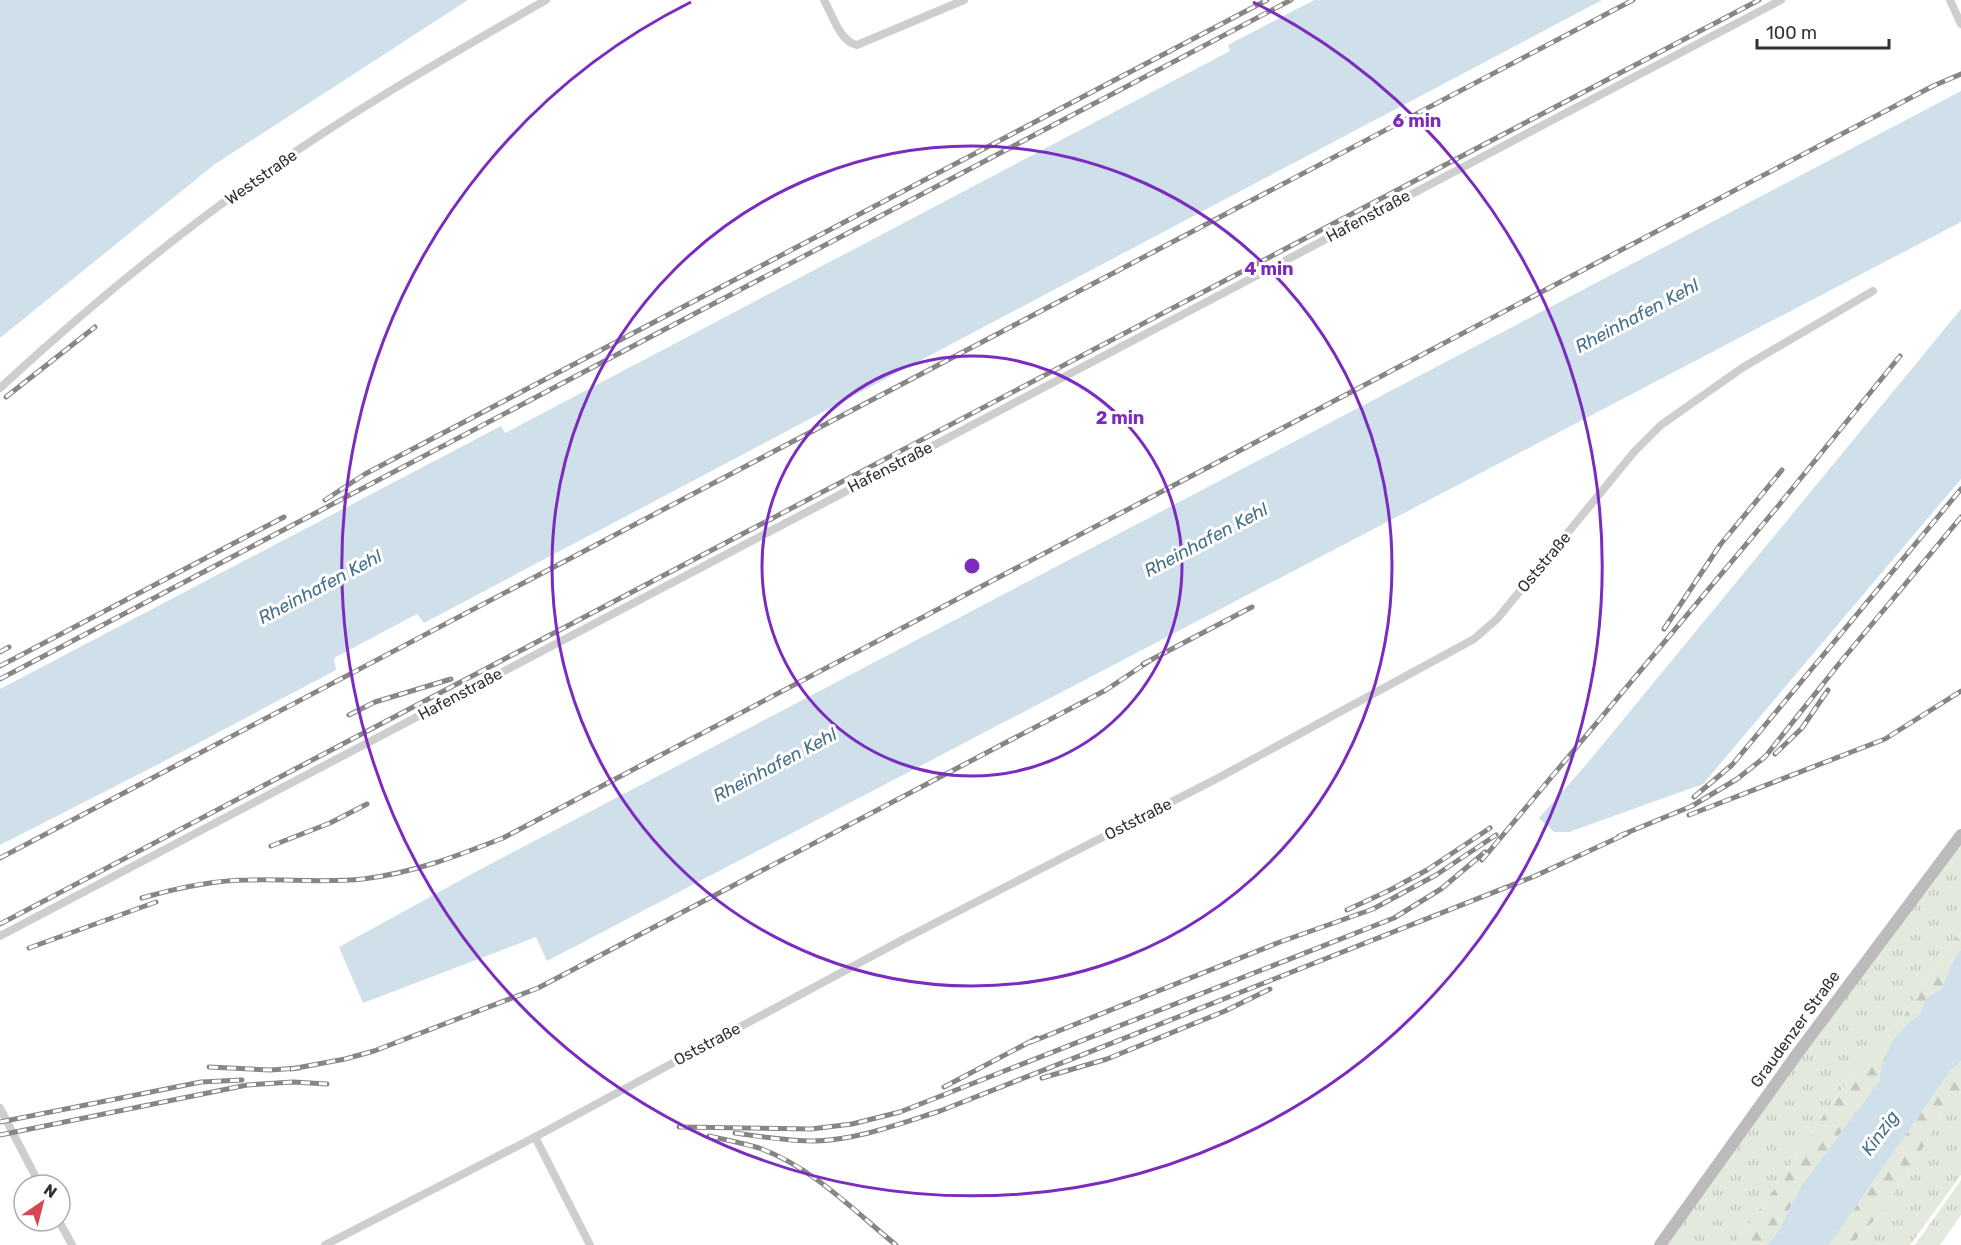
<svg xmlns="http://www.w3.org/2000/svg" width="1961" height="1245" viewBox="0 0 1961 1245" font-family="Rubik,sans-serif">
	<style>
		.grass { fill: url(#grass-tufts) }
		.forest { fill: url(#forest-firs) }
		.water { fill: #cfe0ea }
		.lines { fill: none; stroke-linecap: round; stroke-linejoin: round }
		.street { stroke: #cecece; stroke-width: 8 }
		.secondary { stroke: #bbb; stroke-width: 12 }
		.rail-casing { stroke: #868686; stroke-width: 5 }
		.rail { stroke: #fff; stroke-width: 3; stroke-dasharray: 9; stroke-linecap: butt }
		.ring { fill: none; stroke: #7b2cbf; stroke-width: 3 }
		.labels { text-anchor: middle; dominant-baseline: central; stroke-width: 6; stroke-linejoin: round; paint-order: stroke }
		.street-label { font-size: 16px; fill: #313131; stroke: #fff }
		.water-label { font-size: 18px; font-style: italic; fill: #46718c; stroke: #fff }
		.centre { fill: #7b2cbf; stroke: #fff; stroke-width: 3 }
		.ring-label { font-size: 18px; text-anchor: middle; font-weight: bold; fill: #7b2cbf; stroke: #fff; stroke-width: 6; stroke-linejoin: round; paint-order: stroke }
	</style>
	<defs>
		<pattern id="grass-tufts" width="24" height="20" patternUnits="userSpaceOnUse" patternTransform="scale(1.5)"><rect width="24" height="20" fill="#e4e9de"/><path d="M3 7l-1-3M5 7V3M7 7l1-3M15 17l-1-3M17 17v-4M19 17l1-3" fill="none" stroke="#c4c8bf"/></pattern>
		<pattern id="forest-firs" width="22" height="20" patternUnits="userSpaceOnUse" patternTransform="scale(1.5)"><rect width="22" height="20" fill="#e4e9de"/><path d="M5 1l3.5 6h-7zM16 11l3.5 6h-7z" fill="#c4c8bf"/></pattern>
	</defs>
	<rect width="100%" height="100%" fill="#fff"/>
	<g class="grass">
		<polygon points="1961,841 1961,933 1919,989 1908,1010 1885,1040 1867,1055 1831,1104 1770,1195 1733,1245 1666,1245 1743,1136"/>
		<polygon points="1961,1092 1961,1175 1910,1245 1851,1245 1880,1214 1926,1143 1944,1107"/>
		<polygon points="1961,1180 1961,1215 1940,1245 1915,1245"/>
	</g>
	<g class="forest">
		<polygon points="1961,933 1961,949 1951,965 1942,988 1927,998 1919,1014 1905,1026 1880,1073 1880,1080 1801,1186 1777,1233 1767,1245 1733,1245 1770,1195 1831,1104 1867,1055 1885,1040 1908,1010 1919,989"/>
		<polygon points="1961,1061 1961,1092 1944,1107 1926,1143 1880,1214 1851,1245 1829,1245 1951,1070"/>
	</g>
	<g class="water">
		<polygon points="0,0 468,0 215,164 0,338"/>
		<polygon points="1314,0 1602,0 424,623 417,614 334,658 336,670 153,767 0,845 0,689 501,426 505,433 1230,51 1228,45"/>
		<polygon points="1961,91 1961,222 547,961 536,937 363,1003 339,947 479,870"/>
		<polygon points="1961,309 1961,479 1703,784 1569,832 1554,832 1539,818 1585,766"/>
		<polygon points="1961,949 1961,1061 1951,1070 1829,1245 1767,1245 1777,1233 1801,1186 1880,1080 1880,1073 1891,1043 1905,1026 1919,1014 1927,998 1942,988 1951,965"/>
	</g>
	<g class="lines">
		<g class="street">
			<path d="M824,0c8,14 16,42 33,45l107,-45"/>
			<polyline points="1950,0 1961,24"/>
			<path d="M0,388c78,-72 162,-142 249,-204 94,-68 196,-126 297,-184"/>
			<polyline points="0,936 1781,0"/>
			<polyline points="0,1108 40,1185"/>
			<polyline points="535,1137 590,1245"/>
			<polyline points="59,1221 72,1245"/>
			<polyline points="325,1245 535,1137 902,940 1220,777 1474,639 1497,619 1634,452 1661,425 1742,368 1873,291"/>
		</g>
		<polyline class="secondary" points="1660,1245 1797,1054 1961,835"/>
		<g class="rail-casing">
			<g id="rail">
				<polyline points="6,397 95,327"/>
				<polyline points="325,500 365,474 1267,0"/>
				<polyline points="1664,629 1720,545 1782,470"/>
				<polyline points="0,652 9,647"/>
				<polyline points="1143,664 1252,607"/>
				<polyline points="0,666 284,517"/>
				<polyline points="0,679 1291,0"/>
				<polyline points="349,715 375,702 451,679"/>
				<polyline points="1775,754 1802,728 1828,690"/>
				<polyline points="1694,797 1732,765 1961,489"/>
				<polyline points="1689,815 1885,739 1961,691"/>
				<polyline points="1619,836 1692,806 1737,779 1765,757 1838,665 1961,517"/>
				<polyline points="271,846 330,823 367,804"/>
				<polyline points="0,858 1633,0"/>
				<polyline points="1482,860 1779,505 1900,356"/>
				<path d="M142,898c35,-10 70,-18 107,-18 38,-1 77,3 114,-1 50,-6 94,-23 140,-41l1430,-752 28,-12"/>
				<polyline points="1347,910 1390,890 1427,870 1490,828"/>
				<polyline points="0,924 1759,0"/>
				<polyline points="29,948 156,902"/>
				<polyline points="1031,1042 1280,942 1373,909 1436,875 1496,835"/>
				<polyline points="209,1067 270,1070 299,1068"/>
				<polyline points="291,1069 345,1059 374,1051 538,988 1106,690 1151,660"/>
				<polyline points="1042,1078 1107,1059 1225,1011 1270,989"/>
				<polyline points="944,1087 1037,1038"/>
				<polyline points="0,1122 201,1082 242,1080"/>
				<polyline points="679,1127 811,1129 852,1124 900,1112 1394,918 1441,889 1485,852"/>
				<path d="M735,1133c27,4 52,8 79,8 43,-1 85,-17 126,-30l595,-235 93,-43"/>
				<polyline points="0,1135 247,1085 293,1082 327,1084"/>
				<path d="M709,1136c17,4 34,7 50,12 53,19 94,62 137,97"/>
			</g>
		</g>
		<use href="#rail" class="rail"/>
	</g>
	<g class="ring">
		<circle cx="972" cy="566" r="210"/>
		<circle cx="972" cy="566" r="420"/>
		<path d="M1253 2A630 630 0 1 1 691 2"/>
	</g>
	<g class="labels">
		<g class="street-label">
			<text transform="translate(261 177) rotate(-35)">Weststraße</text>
			<text transform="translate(1368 216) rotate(-28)">Hafenstraße</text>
			<text transform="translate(890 467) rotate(-27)">Hafenstraße</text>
			<text transform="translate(1544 562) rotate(-50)">Oststraße</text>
			<text transform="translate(460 694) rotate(-28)">Hafenstraße</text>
			<text transform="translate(1138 819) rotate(-27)">Oststraße</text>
			<text transform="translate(1795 1029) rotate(-54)">Graudenzer Straße</text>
			<text transform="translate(707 1044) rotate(-28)">Oststraße</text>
		</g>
		<g class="water-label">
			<text transform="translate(1637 316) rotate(-28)">Rheinhafen Kehl</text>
			<text transform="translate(1206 540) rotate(-28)">Rheinhafen Kehl</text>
			<text transform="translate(320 587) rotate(-28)">Rheinhafen Kehl</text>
			<text transform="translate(775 765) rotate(-28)">Rheinhafen Kehl</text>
			<text transform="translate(1880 1133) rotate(-54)">Kinzig</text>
		</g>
	</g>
	<circle cx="972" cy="566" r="9" class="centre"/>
	<g class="ring-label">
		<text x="1417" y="127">6 min</text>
		<text x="1269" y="275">4 min</text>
		<text x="1120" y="424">2 min</text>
	</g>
	<g transform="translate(42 1203) rotate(35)"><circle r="28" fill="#ffffff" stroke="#adadad" stroke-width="1.5"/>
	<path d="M0-4.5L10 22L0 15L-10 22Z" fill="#d64650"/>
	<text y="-9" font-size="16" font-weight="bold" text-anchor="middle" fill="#313131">N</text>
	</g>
	<path d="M1757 39v9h132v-9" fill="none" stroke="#313131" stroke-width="3"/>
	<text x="1766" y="39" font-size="18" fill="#313131" stroke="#ffffff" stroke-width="4.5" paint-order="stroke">100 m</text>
</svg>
